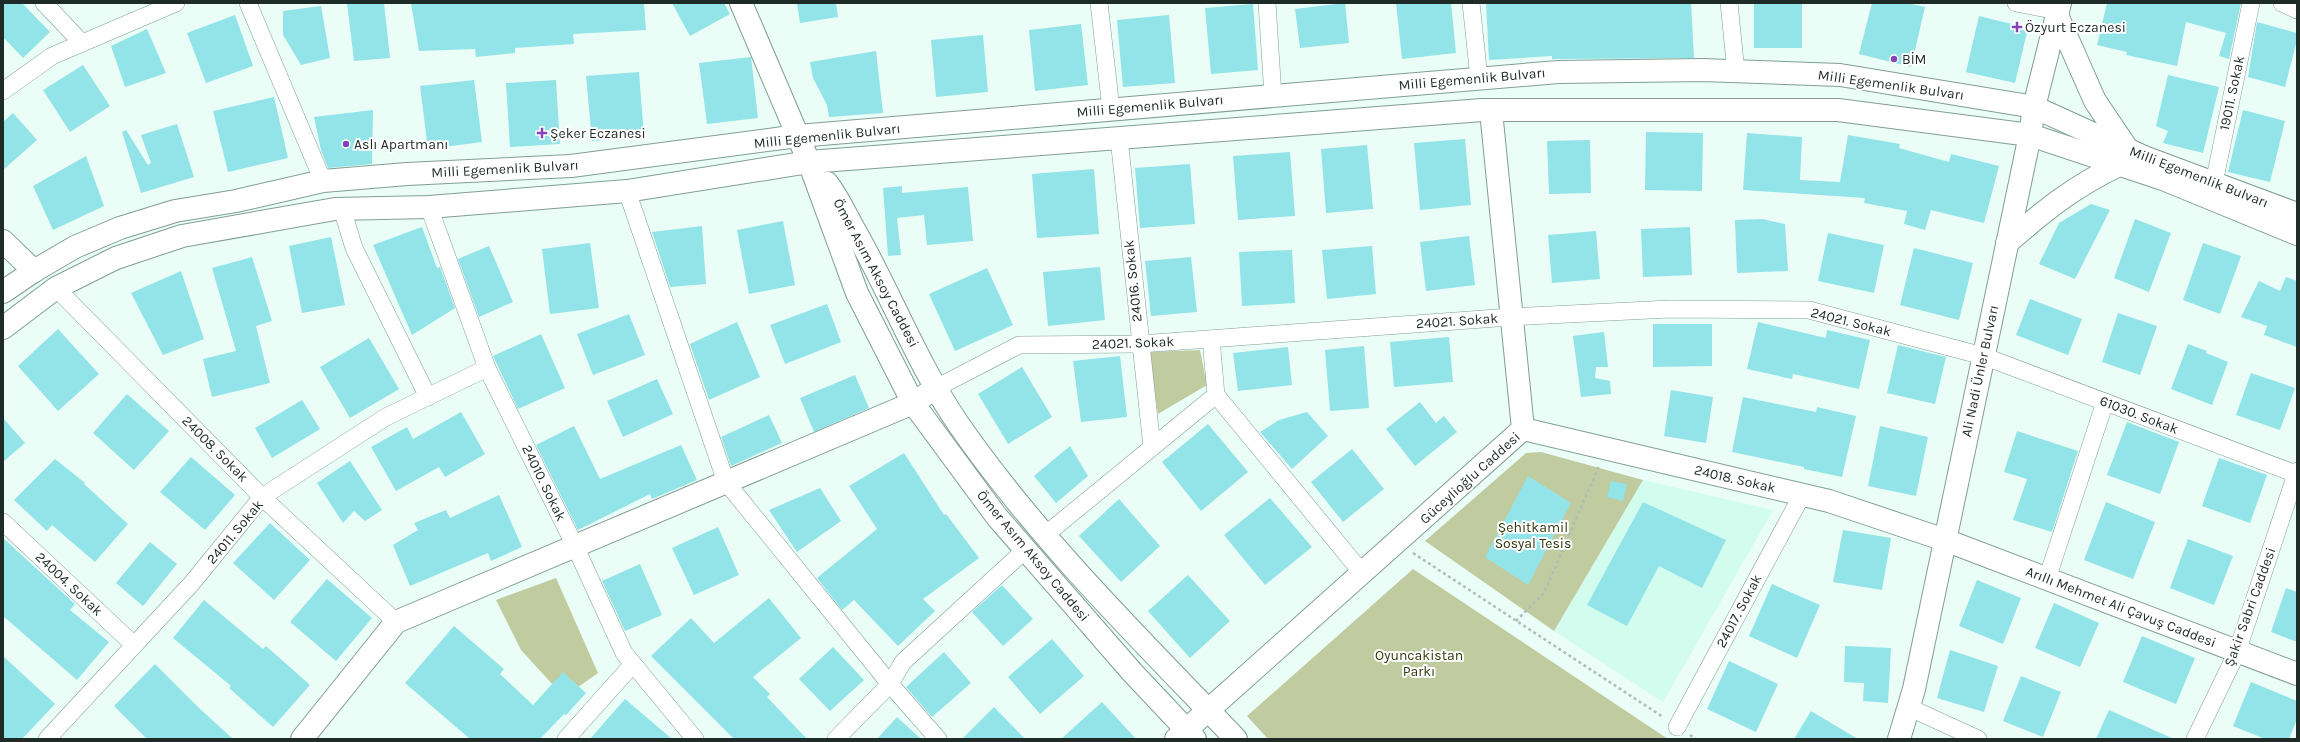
<svg xmlns="http://www.w3.org/2000/svg" width="2300" height="742" viewBox="0 0 2300 742" font-family="Karla,sans-serif">
	<style>
		.built { fill: #d2fcee }
		.green { fill: #c1cba0 }
		.building { fill: #92e4e8 }
		.lines { fill: none; stroke-linecap: round; stroke-linejoin: round }
		.street-casing { stroke: #809e94; stroke-width: 18 }
		.secondary-casing { stroke: #809e94; stroke-width: 24 }
		.path { stroke: #adbeb8; stroke-width: 2.5; stroke-dasharray: 3 3; stroke-linecap: butt }
		.street { stroke: #fff; stroke-width: 17 }
		.secondary { stroke: #fff; stroke-width: 22 }
		.poi-dot { fill: #8543b7; stroke: #fff; stroke-width: 1.5 }
		.labels { text-anchor: middle; dominant-baseline: central; stroke-width: 4; stroke-linejoin: round; paint-order: stroke }
		.poi-label { font-size: 14px; fill: #1f2b27; stroke: #fff; text-anchor: start }
		.street-label { font-size: 14px; fill: #1f2b27; stroke: #fff }
		.park-label { font-size: 14px; fill: #32390c; stroke: #fff }
	</style>
	<rect width="100%" height="100%" fill="#eafef7"/>
	<polygon class="built" points="1643,480 1773,510 1663,702 1554,631"/>
	<g class="green">
		<polygon points="1200,350 1207,385 1158,414 1149,352"/>
		<polygon points="1541,452 1643,480 1554,631 1425,541 1526,453"/>
		<polygon points="1413,569 1668,739 1268,739 1247,716"/>
		<polygon points="556,578 598,673 564,697 521,650 496,600"/>
	</g>
	<g class="building">
		<polygon points="3,3 22,3 50,32 23,58 3,37"/>
		<polygon points="347,3 384,3 390,58 354,61"/>
		<polygon points="411,3 644,3 646,30 573,34 574,44 515,48 515,53 476,57 475,49 419,51"/>
		<polygon points="672,3 724,3 730,14 690,36"/>
		<polygon points="797,3 836,3 838,17 800,23"/>
		<polygon points="1345,3 1349,43 1300,48 1295,9"/>
		<polygon points="1396,3 1451,3 1456,53 1402,59"/>
		<polygon points="1486,3 1691,3 1694,58 1560,59 1552,59 1552,56 1489,60"/>
		<rect x="1754" y="3" width="48" height="45"/>
		<polygon points="1872,3 1907,3 1925,7 1911,67 1859,54"/>
		<polygon points="2107,3 2241,3 2229,59 2219,56 2226,33 2186,22 2177,66 2126,55 2127,52 2097,45"/>
		<polygon points="1253,4 1258,70 1211,74 1205,8"/>
		<polygon points="321,6 330,58 301,65 283,35 283,11"/>
		<polygon points="235,15 253,66 206,83 187,33"/>
		<polygon points="1169,15 1175,83 1123,87 1117,20"/>
		<polygon points="1979,16 2028,28 2015,83 1966,72"/>
		<polygon points="2257,22 2297,33 2297,40 2285,87 2248,77"/>
		<polygon points="1081,24 1088,85 1035,91 1029,30"/>
		<polygon points="147,29 166,73 125,87 111,46"/>
		<polygon points="983,35 988,92 936,97 931,40"/>
		<polygon points="876,51 883,113 829,117 827,105 813,78 810,62"/>
		<polygon points="751,57 758,118 707,124 699,63"/>
		<polygon points="83,65 110,106 70,132 43,90"/>
		<polygon points="639,72 644,137 592,141 586,76"/>
		<polygon points="2168,75 2219,87 2203,153 2163,143 2168,131 2156,126"/>
		<polygon points="474,80 482,142 428,149 420,86"/>
		<polygon points="556,80 560,144 510,147 506,83"/>
		<polygon points="274,97 288,158 228,172 213,111"/>
		<polygon points="373,110 372,164 328,168 321,150 314,117"/>
		<polygon points="2243,110 2285,121 2270,182 2228,172"/>
		<polygon points="13,113 37,140 3,170 3,122"/>
		<polygon points="177,124 194,177 141,193 122,132 126,130 148,165 151,163 141,135"/>
		<polygon points="1646,132 1703,133 1702,191 1645,190"/>
		<polygon points="1747,133 1802,137 1800,180 1840,182 1848,135 1900,144 1899,148 1949,162 1951,154 1999,166 1984,223 1931,210 1925,230 1904,224 1907,211 1864,203 1865,198 1743,190"/>
		<polygon points="1465,139 1471,205 1420,210 1414,143"/>
		<polygon points="1590,140 1591,193 1549,194 1547,141"/>
		<polygon points="1367,145 1373,209 1326,213 1321,149"/>
		<polygon points="1290,152 1295,216 1238,220 1233,156"/>
		<polygon points="86,156 104,206 53,230 33,186"/>
		<polygon points="1190,164 1195,224 1140,228 1135,168"/>
		<polygon points="1094,169 1099,234 1037,238 1032,174"/>
		<polygon points="902,186 902,193 968,187 973,241 927,245 924,215 897,218 901,255 888,256 883,188"/>
		<polygon points="2091,204 2110,210 2075,279 2039,264 2059,223"/>
		<polygon points="1762,219 1785,224 1788,271 1737,273 1735,220"/>
		<polygon points="2135,219 2171,233 2149,292 2114,278"/>
		<polygon points="783,221 795,285 749,294 737,230"/>
		<polygon points="702,226 706,284 670,287 652,232"/>
		<polygon points="422,227 437,268 440,267 455,308 412,335 373,245"/>
		<polygon points="1690,227 1692,275 1643,277 1641,229"/>
		<polygon points="1596,231 1600,279 1552,283 1548,235"/>
		<polygon points="1828,233 1884,245 1874,293 1818,281"/>
		<polygon points="1469,236 1475,285 1426,291 1420,242"/>
		<polygon points="331,237 345,305 302,313 289,246"/>
		<polygon points="590,243 599,308 550,314 542,249"/>
		<polygon points="2203,243 2241,256 2220,314 2183,300"/>
		<polygon points="489,246 513,302 479,317 458,259"/>
		<polygon points="1372,246 1376,294 1327,299 1322,250"/>
		<polygon points="1914,248 1973,263 1959,320 1900,305"/>
		<polygon points="1292,250 1295,303 1242,306 1239,252"/>
		<polygon points="252,257 272,321 256,326 270,383 212,397 203,359 236,351 212,268"/>
		<polygon points="1191,257 1197,312 1151,316 1145,261"/>
		<polygon points="1100,267 1105,320 1048,326 1043,272"/>
		<polygon points="987,268 1013,325 955,351 929,294"/>
		<polygon points="181,271 204,339 163,355 131,293"/>
		<polygon points="2286,277 2297,281 2297,347 2264,335 2267,326 2241,317 2259,281 2280,291"/>
		<polygon points="2030,299 2082,319 2068,355 2016,335"/>
		<polygon points="827,304 841,342 785,364 770,325"/>
		<polygon points="2118,313 2157,326 2140,375 2102,362"/>
		<polygon points="629,314 645,355 593,375 577,334"/>
		<polygon points="737,322 760,377 709,400 690,344"/>
		<polygon points="1758,322 1826,338 1827,330 1870,340 1859,389 1793,374 1792,379 1747,369"/>
		<polygon points="1653,324 1712,324 1712,366 1653,367"/>
		<polygon points="58,329 99,374 58,411 18,366"/>
		<polygon points="1604,332 1608,367 1596,367 1595,378 1610,381 1611,394 1581,397 1573,336"/>
		<polygon points="541,334 565,388 518,409 493,356"/>
		<polygon points="1449,337 1453,382 1394,387 1390,342"/>
		<polygon points="369,338 399,389 350,418 320,367"/>
		<polygon points="2188,344 2207,351 2206,353 2228,362 2212,405 2171,389"/>
		<polygon points="1898,345 1946,357 1935,404 1887,393"/>
		<polygon points="1364,346 1369,408 1330,411 1325,350"/>
		<polygon points="1288,347 1292,385 1238,391 1233,353"/>
		<polygon points="1120,356 1127,417 1081,422 1073,361"/>
		<polygon points="1022,367 1052,417 1008,444 978,394"/>
		<polygon points="2251,373 2295,388 2280,430 2236,415"/>
		<polygon points="855,375 869,408 814,432 800,398"/>
		<polygon points="657,379 673,414 623,437 607,401"/>
		<polygon points="1671,390 1713,397 1706,443 1664,436"/>
		<polygon points="127,394 169,431 134,470 93,433"/>
		<polygon points="1743,397 1816,412 1817,407 1856,416 1842,477 1804,469 1804,467 1732,452"/>
		<polygon points="302,400 320,429 272,458 255,428"/>
		<polygon points="1420,402 1436,423 1444,416 1457,432 1415,466 1386,429"/>
		<polygon points="461,412 485,454 445,477 439,467 396,491 371,447 407,427 413,439"/>
		<polygon points="1307,412 1328,436 1292,469 1260,432 1279,420"/>
		<polygon points="769,415 782,443 731,466 721,437"/>
		<polygon points="3,418 25,443 3,462"/>
		<polygon points="2127,422 2179,442 2160,494 2107,475"/>
		<polygon points="1208,424 1248,472 1201,511 1162,462"/>
		<polygon points="574,426 600,479 681,445 697,480 652,499 650,494 578,530 536,445"/>
		<polygon points="1880,426 1928,437 1916,496 1868,486"/>
		<polygon points="2017,431 2078,451 2052,532 2013,520 2027,479 2004,472"/>
		<polygon points="1070,446 1088,476 1056,503 1034,476"/>
		<polygon points="1352,449 1384,489 1343,522 1311,482"/>
		<polygon points="904,453 944,515 946,514 979,558 923,599 935,611 898,646 854,600 842,610 817,578 877,529 849,486"/>
		<polygon points="191,457 235,495 205,530 160,492"/>
		<polygon points="2219,458 2267,475 2250,523 2202,506"/>
		<polygon points="55,459 85,483 84,484 128,524 95,562 52,525 47,531 14,500"/>
		<polygon points="350,461 382,510 365,521 354,511 343,523 317,483"/>
		<polygon points="1528,476 1571,503 1528,585 1485,557"/>
		<polygon points="1611,481 1627,484 1623,501 1607,497"/>
		<polygon points="820,488 841,521 797,552 769,510"/>
		<polygon points="499,495 522,547 491,561 488,553 410,586 393,545 418,530 414,523 446,510 450,518"/>
		<polygon points="1270,498 1312,547 1265,585 1224,535"/>
		<polygon points="1119,499 1160,546 1121,582 1079,536"/>
		<polygon points="1643,502 1726,540 1702,588 1659,566 1627,626 1587,605"/>
		<polygon points="2106,502 2155,522 2133,579 2084,560"/>
		<polygon points="270,523 310,560 274,600 233,563"/>
		<polygon points="718,527 739,575 694,595 672,548"/>
		<polygon points="1843,530 1891,538 1882,590 1833,582"/>
		<polygon points="3,538 75,604 70,610 109,642 77,680 3,616"/>
		<polygon points="2188,539 2233,556 2214,605 2170,588"/>
		<polygon points="150,542 177,564 143,606 116,583"/>
		<polygon points="640,564 662,615 625,631 602,581"/>
		<polygon points="1188,575 1230,621 1190,658 1148,611"/>
		<polygon points="327,579 372,618 336,661 290,622"/>
		<polygon points="1977,580 2021,598 2003,644 1959,626"/>
		<polygon points="1772,584 1820,605 1797,658 1749,636"/>
		<polygon points="1002,585 1033,619 1003,646 972,612"/>
		<polygon points="2286,588 2297,592 2297,642 2271,632"/>
		<polygon points="769,598 801,638 753,677 770,694 767,697 807,739 734,739 651,656 691,618 714,643"/>
		<polygon points="204,600 263,649 266,646 310,685 273,727 229,688 231,686 173,638"/>
		<polygon points="2054,603 2099,623 2080,667 2035,648"/>
		<polygon points="454,626 504,669 500,674 533,705 563,672 586,693 566,715 564,714 540,739 470,739 405,683"/>
		<polygon points="2142,636 2195,658 2176,704 2123,682"/>
		<polygon points="1052,639 1084,676 1040,714 1008,677"/>
		<polygon points="1845,646 1891,648 1888,703 1863,701 1864,683 1844,682"/>
		<polygon points="833,647 864,680 830,711 799,679"/>
		<polygon points="1950,650 1998,666 1984,712 1937,698"/>
		<polygon points="944,652 971,683 932,717 906,687"/>
		<polygon points="3,656 55,704 22,739 3,739"/>
		<polygon points="1729,661 1778,684 1756,732 1707,709"/>
		<polygon points="155,664 198,707 233,739 147,739 114,706"/>
		<polygon points="2021,676 2061,692 2043,737 2003,721"/>
		<polygon points="2251,682 2297,701 2297,719 2289,739 2265,739 2233,726"/>
		<polygon points="625,699 672,739 590,739"/>
		<polygon points="1102,702 1136,739 1061,739"/>
		<polygon points="994,707 1025,739 962,739"/>
		<polygon points="2109,710 2174,739 2096,739"/>
		<polygon points="1811,711 1858,739 1794,739"/>
		<polygon points="897,717 921,739 877,739"/>
	</g>
	<g class="lines">
		<g class="street-casing">
			<g id="street">
				<polyline points="44,3 82,43"/>
				<polyline points="248,3 323,181"/>
				<polyline points="1099,3 1111,109"/>
				<polyline points="1267,3 1273,96"/>
				<polyline points="1471,3 1479,78"/>
				<polyline points="1729,3 1736,72"/>
				<polyline points="2016,3 2058,11"/>
				<polyline points="2282,3 2297,10"/>
				<polyline points="3,91 52,56 176,3"/>
				<polyline points="1119,138 1152,447"/>
				<polyline points="2214,183 2251,3"/>
				<polyline points="627,191 726,482 890,684 938,739"/>
				<polyline points="429,207 487,368 575,546 624,653 695,739"/>
				<polyline points="342,209 354,248 428,397"/>
				<polyline points="56,288 262,497 396,622"/>
				<polyline points="1211,339 1216,395"/>
				<polyline points="936,388 1019,345 1140,344 1511,317 1670,309 1809,310 1983,356 2296,474"/>
				<polyline points="3,522 134,645"/>
				<polyline points="1044,536 1216,395 1363,574"/>
				<polyline points="2047,579 2105,402"/>
				<polyline points="1908,707 1978,739"/>
				<polyline points="1677,727 1802,495"/>
				<polyline points="47,739 192,583 262,497 386,417 487,368"/>
				<polyline points="566,739 633,664"/>
				<polyline points="836,739 890,684 903,662 1025,550"/>
				<polyline points="2195,739 2237,652 2297,471"/>
			</g>
		</g>
		<g class="secondary-casing">
			<g id="secondary">
				<polyline points="741,3 809,162 857,293 913,403 997,517 1132,672 1195,739"/>
				<polyline points="2057,15 2095,101 2128,150"/>
				<path d="M827,183c11,14 19,32 28,48 36,63 62,133 104,194 80,115 180,213 277,314"/>
				<polyline points="3,241 34,271"/>
				<path d="M2007,243c38,-33 66,-56 112,-78"/>
				<polyline points="3,292 34,271 75,247 120,228 175,211 236,201 323,181 407,174 571,166 798,136 1558,72 1702,70 1840,75 2034,107 2144,157 2297,214"/>
				<polyline points="3,328 56,288 116,258 182,236 335,209 429,207 627,191 809,162 1482,110 1838,110 2030,135 2163,179 2297,234"/>
				<polyline points="1523,429 1829,501 1945,540 2297,674"/>
				<polyline points="302,739 396,622 913,403 936,388"/>
				<polyline points="1176,739 1523,429 1491,111"/>
				<polyline points="1899,739 1914,689 2030,135 2034,107 2060,3"/>
			</g>
		</g>
		<g class="path">
			<polyline points="1413,553 1663,717"/>
			<polyline points="1516,621 1544,593 1599,466"/>
			<polyline points="1690,735 1696,739"/>
		</g>
		<use href="#street" class="street"/>
		<use href="#secondary" class="secondary"/>
	</g>
	<g class="poi-dot">
		<path d="M2015 21h4v4h4v4h-4v4h-4v-4h-4v-4h4z"/>
		<circle cx="1894" cy="59" r="4"/>
		<path d="M540 127h4v4h4v4h-4v4h-4v-4h-4v-4h4z"/>
		<circle cx="346" cy="144" r="4"/>
	</g>
	<g class="labels">
		<g class="poi-label">
			<text x="2025" y="27">Özyurt Eczanesi</text>
			<text x="1902" y="59">BİM</text>
			<text x="550" y="133">Şeker Eczanesi</text>
			<text x="354" y="144">Aslı Apartmanı</text>
		</g>
		<g class="street-label">
			<text transform="translate(1472 79) rotate(-5)">Milli Egemenlik Bulvarı</text>
			<text transform="translate(1891 85) rotate(8)">Milli Egemenlik Bulvarı</text>
			<text transform="translate(2232 93) rotate(-78)">19011. Sokak</text>
			<text transform="translate(1150 106) rotate(-5)">Milli Egemenlik Bulvarı</text>
			<text transform="translate(827 136) rotate(-6)">Milli Egemenlik Bulvarı</text>
			<text transform="translate(505 169) rotate(-3)">Milli Egemenlik Bulvarı</text>
			<text transform="translate(2199 177) rotate(21)">Milli Egemenlik Bulvarı</text>
			<text transform="translate(876 273) rotate(62)">Ömer Asım Aksoy Caddesi</text>
			<text transform="translate(1133 281) rotate(-96)">24016. Sokak</text>
			<text transform="translate(1457 321) rotate(-4)">24021. Sokak</text>
			<text transform="translate(1851 322) rotate(14)">24021. Sokak</text>
			<text transform="translate(1133 343) rotate(-2)">24021. Sokak</text>
			<text transform="translate(1980 371) rotate(-78)">Ali Nadi Ünler Bulvarı</text>
			<text transform="translate(2139 415) rotate(21)">61030. Sokak</text>
			<text transform="translate(215 449) rotate(45)">24008. Sokak</text>
			<text transform="translate(1470 478) rotate(-42)">Güceylioğlu Caddesi</text>
			<text transform="translate(1735 479) rotate(13)">24018. Sokak</text>
			<text transform="translate(544 483) rotate(64)">24010. Sokak</text>
			<text transform="translate(235 532) rotate(-50)">24011. Sokak</text>
			<text transform="translate(1033 556) rotate(50)">Ömer Asım Aksoy Caddesi</text>
			<text transform="translate(69 584) rotate(43)">24004. Sokak</text>
			<text transform="translate(2121 607) rotate(21)">Arıllı Mehmet Ali Çavuş Caddesi</text>
			<text transform="translate(2250 607) rotate(-70)">Şakir Sabri Caddesi</text>
			<text transform="translate(1739 611) rotate(-62)">24017. Sokak</text>
		</g>
		<g class="park-label">
			<text x="1533" y="527">Şehitkamil<tspan x="1533" dy="16">Sosyal Tesis</tspan></text>
			<text x="1419" y="655">Oyuncakistan<tspan x="1419" dy="16">Parkı</tspan></text>
		</g>
	</g>
	<rect width="2300" height="742" fill="none" stroke="#1f2b27" stroke-width="8"/>
</svg>
